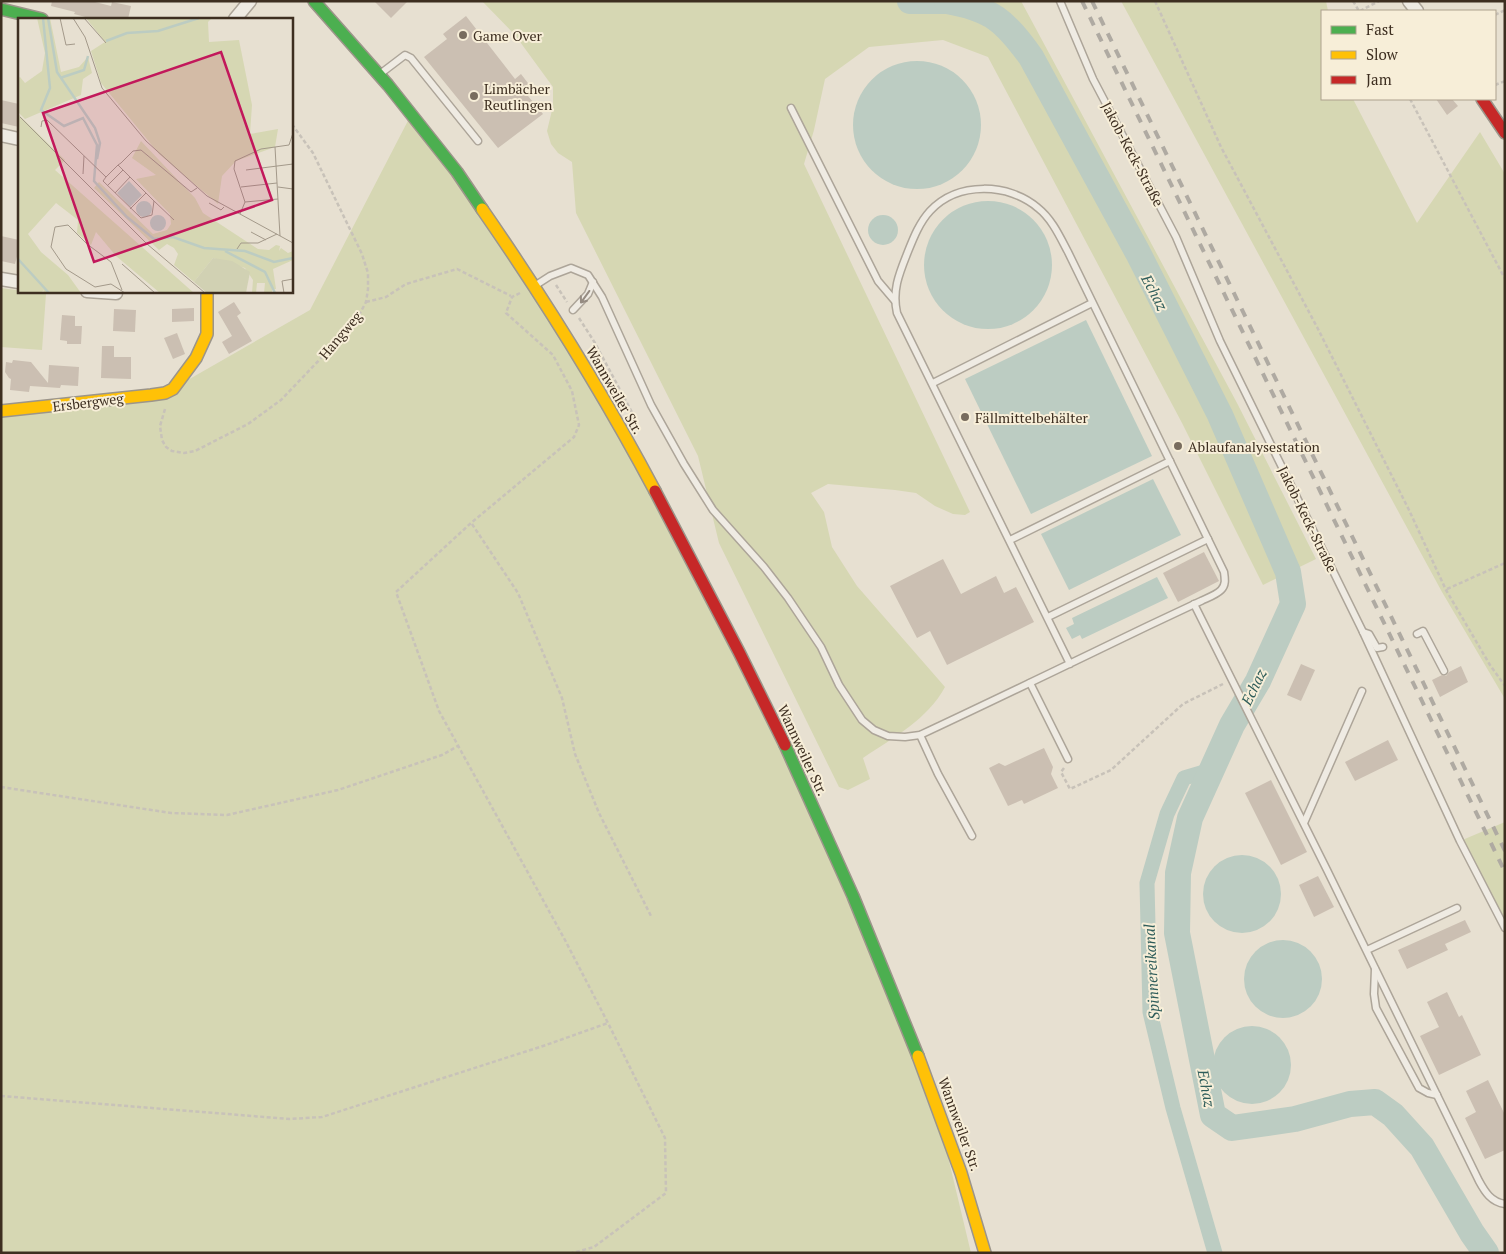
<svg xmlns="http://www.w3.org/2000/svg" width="1506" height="1254" viewBox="0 0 1506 1254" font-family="'PT Serif',serif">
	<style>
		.green { fill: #d6d7b3 }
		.water { fill: #bcccc2 }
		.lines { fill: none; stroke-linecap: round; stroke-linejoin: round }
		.canal { stroke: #bcccc2; stroke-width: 15 }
		.river { stroke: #bcccc2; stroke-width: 26 }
		.building { fill: #cbbfb2 }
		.lane-casing { stroke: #ada599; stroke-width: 9 }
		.street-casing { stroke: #ada599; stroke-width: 15 }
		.fast-casing { stroke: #9c958a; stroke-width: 14 }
		.slow-casing { stroke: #9c958a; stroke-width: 14 }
		.jam-casing { stroke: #9c958a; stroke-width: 14 }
		.path { stroke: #c8c2b9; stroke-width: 2.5; stroke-dasharray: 4 2.5; stroke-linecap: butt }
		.lane { stroke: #efebe3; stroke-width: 6 }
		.street { stroke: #efebe3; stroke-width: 12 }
		.fast { stroke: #4caf50; stroke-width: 11 }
		.slow { stroke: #ffc107; stroke-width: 11 }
		.jam { stroke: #c62828; stroke-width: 11 }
		.rail { stroke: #afaaa2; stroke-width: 4; stroke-dasharray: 9 9; stroke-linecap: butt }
		.oneway { stroke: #968c82 }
		.poi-dot { fill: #786c5e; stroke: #f7eed8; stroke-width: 2 }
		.labels { text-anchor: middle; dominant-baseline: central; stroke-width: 4; stroke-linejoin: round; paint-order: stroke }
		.poi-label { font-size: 14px; fill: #3d2e20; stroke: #f7eed8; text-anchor: start }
		.street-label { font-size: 14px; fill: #3d2e20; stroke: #f7eed8 }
		.water-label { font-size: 15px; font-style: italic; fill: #2f5d5a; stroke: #f7eed8 }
		.inset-river { fill: none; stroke: #bcccc2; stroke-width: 2.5 }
		.inset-road { fill: none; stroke: #a3998a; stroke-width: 1 }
		.view { fill: #c2185b; fill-opacity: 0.15; stroke: #c2185b; stroke-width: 2.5 }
		.inset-edge { fill: none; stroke: #3d2e20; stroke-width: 2.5 }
	</style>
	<rect width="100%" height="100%" fill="#e7e0d1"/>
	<g class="green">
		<path d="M482,1h539l216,402 79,156 -53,26 -81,-162 -194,-366 -45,-17 -74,7 -44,32 -11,51 -10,34 166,348 -5,3 -12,-1 -18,-8 -19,-13 -21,-3 -67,-6 -17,9 13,19 8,35 25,39 88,101c-18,33 -51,50 -82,71l7,21 -22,11 -9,-3 -120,-244 -21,-87 -122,-243 -4,-51 -14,-9 -7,-9 -4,-13 6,-25v-19l-38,-52z"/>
		<polygon points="1121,1 1326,1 1328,11 1322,11 1322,99 1353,99 1417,223 1480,132 1505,174 1505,699 1442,592"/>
		<polygon points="413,111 531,275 734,646 854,912 943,1136 971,1253 1,1253 1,411 165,393 310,310"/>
		<polygon points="1,288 46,294 42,350 1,347"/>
		<polygon points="1505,822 1505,928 1460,841"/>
	</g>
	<g class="water">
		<circle cx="917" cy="125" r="64"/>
		<circle cx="988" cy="265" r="64"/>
		<circle cx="883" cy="230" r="15"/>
		<polygon points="1086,320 1152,456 1031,514 965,379"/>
		<polygon points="1153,479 1181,535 1069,590 1041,534"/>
		<polygon points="1157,577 1168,598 1082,639 1080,635 1072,639 1066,628 1074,624 1072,618"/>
		<circle cx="1242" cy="894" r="39"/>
		<circle cx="1283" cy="979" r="39"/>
		<circle cx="1252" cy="1065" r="39"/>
	</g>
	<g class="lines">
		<polyline class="canal" points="1211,770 1184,778 1167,814 1147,883 1150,1012 1173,1108 1215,1253"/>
		<g class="river">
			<polyline points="910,1 944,1"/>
			<path d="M947,1c45,8 58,20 84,56l107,196 82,162 68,157 5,32 -35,77 -26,44 -42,93 -12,55 -1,60 36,182 19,13 63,-9 55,-15 25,-2 18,13 29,32 50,86 14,20"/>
		</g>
	</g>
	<g class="building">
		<polygon points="52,1 91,1 111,6 112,2 131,6 128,19 93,19 74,14 75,12 51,6"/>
		<polygon points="374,1 408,1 391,18"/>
		<polygon points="466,16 515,79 521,74 534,91 528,96 543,114 498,148 424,57 447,39 443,34"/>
		<polygon points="1436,99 1452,99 1458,106 1447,115"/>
		<polygon points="1,100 19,104 19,127 1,123"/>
		<polygon points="1,236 19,240 19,249 15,264 1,261"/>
		<polygon points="234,302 241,313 237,316 252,341 229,354 222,342 232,336 218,312"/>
		<polygon points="194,308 194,321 172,322 172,309"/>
		<polygon points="114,309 136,310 135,332 113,331"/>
		<polygon points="62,315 75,316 75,326 82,326 81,344 67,344 67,341 60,340"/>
		<polygon points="177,333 185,354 173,359 164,338"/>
		<polygon points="102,346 114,346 114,357 131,357 131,379 101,378"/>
		<polygon points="13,360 31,362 48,383 49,365 79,367 78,386 61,385 60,388 30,386 29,392 10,390 11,379 9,378 5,372 6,362 12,363"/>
		<polygon points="1204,552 1219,581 1178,602 1163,573"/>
		<polygon points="943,559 961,594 996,576 1004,593 1016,587 1034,622 947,665 930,631 917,638 890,586"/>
		<polygon points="1301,664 1315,670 1301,701 1287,695"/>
		<polygon points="1461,666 1468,682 1440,697 1432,680 1442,675 1446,676 1449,672"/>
		<polygon points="1388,740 1398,760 1355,781 1345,762"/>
		<polygon points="1044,748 1053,767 1051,774 1058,788 1024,804 1022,800 1008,806 989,768 999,763 1005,766"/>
		<polygon points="1271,780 1307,852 1281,865 1245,793"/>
		<polygon points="1318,876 1334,907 1314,917 1299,885"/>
		<polygon points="1465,920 1471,932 1445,944 1448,950 1407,969 1398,950"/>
		<polygon points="1447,992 1459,1017 1462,1015 1481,1055 1439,1075 1420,1036 1439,1027 1427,1002"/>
		<polygon points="1488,1080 1505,1115 1505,1150 1485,1159 1465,1118 1476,1112 1466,1091"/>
	</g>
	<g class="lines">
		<g class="lane-casing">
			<g id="lane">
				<polyline points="1060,1 1093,79 1176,237 1220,341 1363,632 1460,841 1505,928"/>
				<polyline points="380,74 405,55 411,58 478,141"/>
				<polyline points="791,108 878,281 895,301"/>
				<path d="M536,285l14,-9 21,-8 17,7 14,22 49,108 33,59 29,46 51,57 24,31 33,49 18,38 23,35 12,10 14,6 17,1 15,-2c77,-36 153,-73 230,-110 17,-8 34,-16 51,-24 6,-3 15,-6 20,-11 5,-5 4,-11 3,-18l-156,-320c-8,-15 -16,-33 -30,-44 -29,-25 -80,-27 -108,3 -11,12 -17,28 -23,43 -8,20 -15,37 -10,59l173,351"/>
				<polyline points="573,310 588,294 593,282"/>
				<polyline points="933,383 1092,303"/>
				<polyline points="1010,540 1170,461"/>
				<path d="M1194,604l133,266 152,311c6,11 12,21 26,23"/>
				<polyline points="1048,617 1208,539"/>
				<polyline points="1363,632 1369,634 1377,648 1383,647"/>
				<polyline points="1417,634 1423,631 1444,671"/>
				<polyline points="1030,683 1068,759"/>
				<polyline points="920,735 938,774 972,836"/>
				<polyline points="1304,823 1362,691"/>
				<polyline points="1367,950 1457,908"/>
				<polyline points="1375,969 1374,994 1376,1008 1419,1088 1428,1093 1437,1095"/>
			</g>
		</g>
		<g class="street-casing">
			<g id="street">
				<polyline points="1409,1 1417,11"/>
				<polyline points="235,19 250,1"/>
				<polyline points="1,135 19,139"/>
				<polyline points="1,279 19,282"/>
				<polyline points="87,291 116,293"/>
			</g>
		</g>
		<g class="fast-casing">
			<g id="fast">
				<polyline points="314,1 388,85 457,172 482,209"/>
				<polyline points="1,9 42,19"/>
				<polyline points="785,745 853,896 918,1056"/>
			</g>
		</g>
		<g class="slow-casing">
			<g id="slow">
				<path d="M482,209c63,91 121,184 173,282"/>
				<polyline points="1,411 151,395 165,393 173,389 196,358 207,334 207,291"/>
				<polyline points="918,1056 961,1173 985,1253"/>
			</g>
		</g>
		<g class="jam-casing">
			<g id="jam">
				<polyline points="1482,99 1505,133"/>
				<polyline points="655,491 739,652 785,745"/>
			</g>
		</g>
		<g class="path">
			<polyline points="1155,1 1221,147 1317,327 1409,510 1446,590 1490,665 1505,686"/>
			<polyline points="1353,1 1359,11"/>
			<polyline points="1360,11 1379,1"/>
			<polyline points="1495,15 1505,10"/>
			<polyline points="1495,85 1505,81"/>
			<polyline points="1410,99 1505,279"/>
			<polyline points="556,285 567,302"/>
			<polyline points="520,293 512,297 506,313 553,355 572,391 579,425 574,437 471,523 396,592 439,711 565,940 608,1023 665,1138 666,1193 594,1247 572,1253"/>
			<polyline points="366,302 386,297 406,284 457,269 511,296"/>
			<polyline points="579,318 595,343 635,418"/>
			<polyline points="165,409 160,426 162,440 166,447 172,451 184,453 195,451 248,424 281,400 324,355 358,317 366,302 368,289 368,273 362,254 313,153 291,123"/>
			<polyline points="472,524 518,593 562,698 575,754 599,813 651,916"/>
			<polyline points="1447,589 1505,563"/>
			<polyline points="1064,768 1061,772 1070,789 1111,770 1183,704 1223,684"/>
			<polyline points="1,787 171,813 227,815 338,790 442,755 458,746"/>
			<polyline points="1,1096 290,1119 322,1117 546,1045 608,1023"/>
		</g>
		<use href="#lane" class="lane"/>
		<use href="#street" class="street"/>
		<use href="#fast" class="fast"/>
		<use href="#slow" class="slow"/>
		<use href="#jam" class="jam"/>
		<g class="rail">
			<polyline points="1082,1 1505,872"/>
			<polyline points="1092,1 1505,851"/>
		</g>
	</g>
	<defs><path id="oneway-shaft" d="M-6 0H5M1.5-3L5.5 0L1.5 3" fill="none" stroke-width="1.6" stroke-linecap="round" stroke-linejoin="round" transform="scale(1.25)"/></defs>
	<use class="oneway" href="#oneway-shaft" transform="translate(585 297) rotate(126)"/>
	<g class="poi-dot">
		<circle cx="463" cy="35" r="5"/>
		<circle cx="474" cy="96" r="5"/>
		<circle cx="965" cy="417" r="5"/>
		<circle cx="1178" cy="446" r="5"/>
	</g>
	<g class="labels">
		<g class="poi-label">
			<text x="473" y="35">Game Over</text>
			<text x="484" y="88">Limbächer<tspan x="484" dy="16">Reutlingen</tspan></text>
			<text x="975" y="417">Fällmittelbehälter</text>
			<text x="1188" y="446">Ablaufanalysestation</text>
		</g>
		<g class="street-label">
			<text transform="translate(1133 154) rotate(62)">Jakob-Keck-Straße</text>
			<text transform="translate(340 335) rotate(-50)">Hangweg</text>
			<text transform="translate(615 390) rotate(60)">Wannweiler Str.</text>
			<text transform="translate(88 402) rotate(-7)">Ersbergweg</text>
			<text transform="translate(1308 519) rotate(64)">Jakob-Keck-Straße</text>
			<text transform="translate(803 750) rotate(65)">Wannweiler Str.</text>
			<text transform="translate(960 1124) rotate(70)">Wannweiler Str.</text>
		</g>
		<g class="water-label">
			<text transform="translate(1155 292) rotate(62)">Echaz</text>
			<text transform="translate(1253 687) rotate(-64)">Echaz</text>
			<text transform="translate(1151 972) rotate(-93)">Spinnereikanal</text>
			<text transform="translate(1207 1088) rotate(79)">Echaz</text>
		</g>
	</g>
	<g transform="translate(18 18)">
		<rect width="275" height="275" fill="#e7e0d1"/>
		<path d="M19,0h13l11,54 18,-5 9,-10 4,16 -9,6 -2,16 -56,24 -7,-7v-34l2,-1 5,6 17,-12 3,-18zM68,0h126l-4,4 1,20 30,-2 13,65 -2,29 28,-5 -3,18 -39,14 -14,15 -4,28 -59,-50 -58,-71 -10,-32 14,-9zM0,96l47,46 -10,10 139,123h-34l-44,-37 -20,-24 -5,13 -14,-12 1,-13 -22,-17 -28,31 13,18 27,23 13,18h-38l1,-3 -3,3h-23zM123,123l54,57 8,15 55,36 11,1 7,-5 4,1 -1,5 2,-3 7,5 5,-2v9l-20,9 3,20h-4v4h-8l1,-10h-8l-1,10h-4l1,-13 -8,-12 -32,-10 -19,24 -20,-17 4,-11 -4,-6 -7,-4 -8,6 -65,-62 5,-6 54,52 14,-4 4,-6 -1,-10 -34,-35 20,-4 -24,-17z" fill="#d6d7b3"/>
		<path d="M195,240l19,3 18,11 -4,21h-39l-13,-11z" fill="#d1d1b3"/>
		<path d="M111,163l13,14 -12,12 -13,-14zM118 191a8 8 0 1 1 16 0a8 8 0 1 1-16 0ZM132 205a8 8 0 1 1 16 0a8 8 0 1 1-16 0Z" fill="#bcccc2"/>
		<path class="inset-river" d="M25,0l7,70 -9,22 23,16 19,-8 14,27 -3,36 33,36 27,22 19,-2 31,11 41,3 29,11 19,-4M30,0l9,54 38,56 5,15 -3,16M88,23l21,-8 31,-2 41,-13M42,60l24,-8 4,-14M207,233l40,21 10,21M0,241l31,34"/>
		<path class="inset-road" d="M42,0l6,27 9,-1M55,0l12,19 17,51 44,53 61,55 86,47M66,0l22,25M2,99l127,127 58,49M23,109l1,-6 5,-1 59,57M257,129l5,89M100,147l36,36 -2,14 -11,3 -38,-37 3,-4 12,-12 3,-2 12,-12 8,-1 50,42 6,-4M228,152l47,-6M65,156l1,-18M89,168l16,-16M223,169l36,-4M260,169l15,2M97,175l15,-16M136,183l20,19M227,184l33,-3M191,185l12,7 3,-3M112,191l16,-16M222,196l5,-12 -11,-33 1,-8 26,-12 28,-4 4,-12M233,214l15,8M219,231l4,-6h17l19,-9M104,246l33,29M93,266l-16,3 -29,-18 -15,-22 4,-20 13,-2 19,19 24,18 11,28M93,266l14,9M266,275l-2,-12 11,-2"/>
		<path class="view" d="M203,34l51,148 -178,62 -51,-149z"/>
		<rect width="275" height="275" class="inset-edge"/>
	</g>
	<rect width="1506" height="1254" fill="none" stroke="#3d2e20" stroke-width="5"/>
	<rect x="1321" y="10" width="175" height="90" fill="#f7eed8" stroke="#ada18e"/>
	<rect x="1331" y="26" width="25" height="8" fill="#4caf50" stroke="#ada18e"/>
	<text x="1366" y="35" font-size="15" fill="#3d2e20">Fast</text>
	<rect x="1331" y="51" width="25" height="8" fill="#ffc107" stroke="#ada18e"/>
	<text x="1366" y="60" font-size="15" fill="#3d2e20">Slow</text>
	<rect x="1331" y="76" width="25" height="8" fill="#c62828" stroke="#ada18e"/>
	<text x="1366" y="85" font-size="15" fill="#3d2e20">Jam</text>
</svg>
